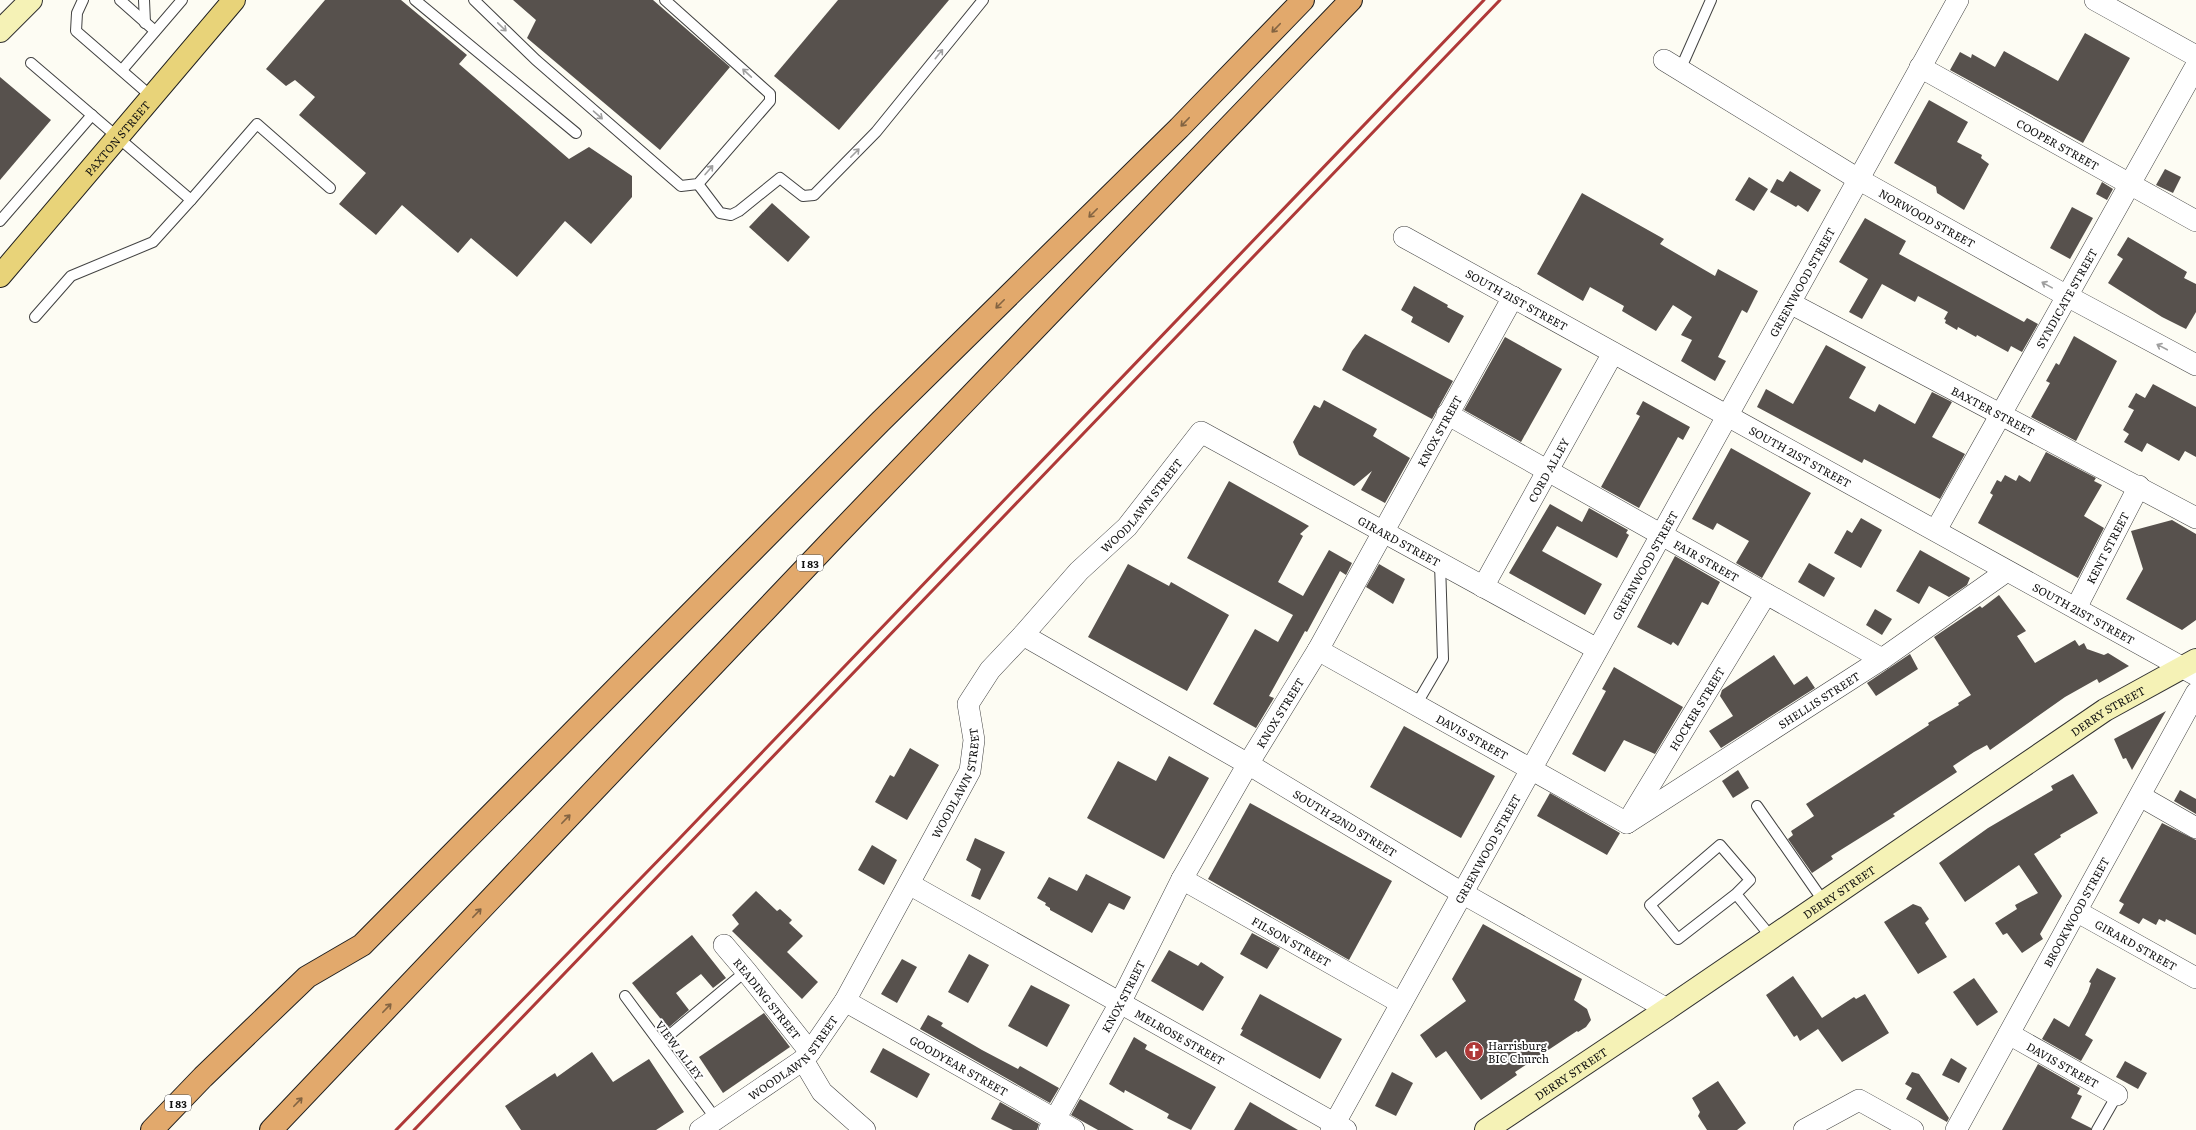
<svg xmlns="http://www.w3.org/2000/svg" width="2196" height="1130" viewBox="0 0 2196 1130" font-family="Literata,serif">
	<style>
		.building { fill: #57514d }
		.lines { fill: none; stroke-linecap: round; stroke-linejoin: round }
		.lane-casing { stroke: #424242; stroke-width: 12 }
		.street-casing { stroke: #424242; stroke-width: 22 }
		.secondary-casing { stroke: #313131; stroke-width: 24 }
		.primary-casing { stroke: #202020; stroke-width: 24 }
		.highway-casing { stroke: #202020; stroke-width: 24 }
		.lane { stroke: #fff; stroke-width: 10 }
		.street { stroke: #fff; stroke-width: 21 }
		.secondary { stroke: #f5f2b6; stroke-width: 22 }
		.primary { stroke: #e8d379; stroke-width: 22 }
		.highway { stroke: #e2a96c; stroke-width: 22 }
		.rail { stroke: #af3938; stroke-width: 3 }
		.oneway { stroke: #9f9f9f }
		.oneway2 { stroke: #836442 }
		.labels { text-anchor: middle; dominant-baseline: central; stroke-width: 4; stroke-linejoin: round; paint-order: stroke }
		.shield { fill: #fff; stroke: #575757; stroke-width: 1 }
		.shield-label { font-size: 10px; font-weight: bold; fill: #0f0f0f }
		.street-label { font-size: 11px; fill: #0f0f0f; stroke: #fff }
		.poi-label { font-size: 11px; fill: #0f0f0f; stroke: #fff; text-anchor: start }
	</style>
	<rect width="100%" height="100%" fill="#fdfcf3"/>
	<g class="building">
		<polygon points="325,0 401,0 467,55 459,64 569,159 589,147 632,176 632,197 591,244 565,221 517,277 471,238 458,253 402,205 376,235 339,204 366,173 299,115 315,97 295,80 286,86 266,69"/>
		<polygon points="513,0 653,0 730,67 660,150 527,38 536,20"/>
		<polygon points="838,0 949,0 839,130 774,76"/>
		<polygon points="2085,33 2130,58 2083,143 1950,70 1960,52 1971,58 1972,54 1995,67 2004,51 2058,81"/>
		<polygon points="0,77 51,120 0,180"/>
		<polygon points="1929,100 1968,122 1957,142 1982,155 1981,158 1989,164 1964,210 1937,193 1936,187 1894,163"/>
		<polygon points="2165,169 2181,177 2173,193 2156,185"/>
		<polygon points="1790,171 1821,190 1808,212 1798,205 1796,207 1770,192 1777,179 1783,182"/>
		<polygon points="1749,177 1768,189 1754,211 1735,200"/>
		<polygon points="2102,182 2113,189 2107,200 2096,194"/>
		<polygon points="1582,193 1664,239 1660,244 1715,276 1718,269 1758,291 1747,313 1742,310 1718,357 1726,361 1715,381 1681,361 1692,340 1681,335 1692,317 1673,305 1656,331 1622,311 1624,306 1590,287 1583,301 1537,274"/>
		<polygon points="772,203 810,237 788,262 749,227"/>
		<polygon points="2072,207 2093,218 2070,259 2050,248"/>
		<polygon points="1865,218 1906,241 1899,254 2024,322 2027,318 2038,324 2022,352 2011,346 2008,352 1977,335 1976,337 1958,327 1957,330 1945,323 1946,320 1944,319 1948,312 1918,296 1915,302 1882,284 1862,319 1849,312 1868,279 1839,262"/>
		<polygon points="2128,237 2187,272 2184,278 2196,284 2196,312 2186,329 2162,317 2108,283 2123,259 2117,255"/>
		<polygon points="1414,286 1448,305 1447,307 1464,316 1449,343 1411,322 1413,317 1401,310"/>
		<polygon points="1365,334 1453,381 1432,419 1342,370 1352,351"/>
		<polygon points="2074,336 2117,361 2076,441 2031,417 2050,383 2046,381 2056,363 2059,365"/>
		<polygon points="1505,337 1562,369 1521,442 1464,410"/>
		<polygon points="1826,345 1866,367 1849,398 1875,412 1879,404 1915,424 1932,392 1952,402 1932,437 1965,454 1940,499 1864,459 1862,463 1757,407 1766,389 1793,404"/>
		<polygon points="2153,384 2196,407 2196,457 2185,451 2179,461 2147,443 2142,452 2124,442 2129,434 2123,430 2134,410 2128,407 2136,393 2145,398"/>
		<polygon points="1324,400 1377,429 1373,436 1410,458 1385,503 1361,490 1372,471 1354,486 1299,455 1293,442 1314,405 1320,408"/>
		<polygon points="1643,401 1690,427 1683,440 1678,437 1639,508 1601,487 1640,416 1636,414"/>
		<polygon points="1731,448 1811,493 1762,578 1736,563 1749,541 1717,523 1713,530 1692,519"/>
		<polygon points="2046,452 2096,478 2094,481 2102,485 2084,516 2104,528 2078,578 1978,523 1993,495 1990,493 1997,480 2001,482 2005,475 2016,481 2019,475 2030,482"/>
		<polygon points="1229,481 1309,526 1300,534 1303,536 1278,582 1303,596 1329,550 1352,563 1346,575 1340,571 1307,632 1305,631 1269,696 1274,698 1256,728 1213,704 1255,629 1278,642 1293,615 1187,558"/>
		<polygon points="1550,504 1582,522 1589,508 1628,530 1626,533 1629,535 1617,558 1557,526 1542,551 1602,584 1585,615 1509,573"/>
		<polygon points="1861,518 1882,530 1861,568 1834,553 1847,530 1852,533"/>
		<polygon points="2172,520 2196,534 2196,620 2182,630 2126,599 2143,569 2131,531"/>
		<polygon points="1920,550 1970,578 1967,585 1949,597 1929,586 1919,604 1896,591"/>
		<polygon points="1675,556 1720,582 1708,605 1702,602 1678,646 1673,642 1671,645 1637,627"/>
		<polygon points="1809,563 1835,578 1824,597 1798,582"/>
		<polygon points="1128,564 1169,586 1171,582 1229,615 1187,691 1088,637"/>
		<polygon points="1379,564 1405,579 1393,604 1366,587"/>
		<polygon points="1999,595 2026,631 2017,636 2035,663 2075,640 2079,646 2084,643 2087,649 2104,655 2108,653 2129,666 2099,683 2097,679 2065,697 1990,750 1987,745 1974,752 1953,766 1957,772 1893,814 1895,816 1831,856 1833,859 1812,873 1788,839 1793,835 1791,831 1814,816 1806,804 1929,725 1928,723 1959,705 1958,703 1971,695 1934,637 1980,606 1982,608"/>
		<polygon points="1875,609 1892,619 1882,635 1866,625"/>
		<polygon points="1910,654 1918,669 1876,696 1867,683"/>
		<polygon points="1774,655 1794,685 1807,676 1815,688 1721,748 1709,731 1733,716 1720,696 1722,690"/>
		<polygon points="1614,667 1683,707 1655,754 1624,740 1605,772 1572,754 1606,691 1602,689"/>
		<polygon points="2166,711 2132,770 2126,758 2123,759 2114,739"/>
		<polygon points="1404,726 1495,776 1461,838 1370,787"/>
		<polygon points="910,748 939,765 907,820 875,802 890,775 894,777"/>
		<polygon points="1169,756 1209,778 1164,859 1087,818 1118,761 1156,781"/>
		<polygon points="1738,770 1749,788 1733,798 1722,781"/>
		<polygon points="2073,774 2098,813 2060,835 2061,837 2034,854 2062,896 2040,934 2043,939 2022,953 2007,933 2003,935 1995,923 2017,909 2015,905 2038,893 2019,865 1965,902 1939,863 1988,828 2053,790 2051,786"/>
		<polygon points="2180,790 2196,799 2196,814 2174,801"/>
		<polygon points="1550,793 1620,833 1607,855 1537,816"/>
		<polygon points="1250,803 1392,881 1349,960 1208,879"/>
		<polygon points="2162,823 2196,840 2196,935 2166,919 2165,922 2159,919 2156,925 2143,918 2139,924 2119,913 2124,904 2119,901"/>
		<polygon points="975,838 1005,852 980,900 971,896 981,869 966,860"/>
		<polygon points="872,845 897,860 884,885 858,870"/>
		<polygon points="1086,874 1131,897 1124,910 1109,903 1092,933 1050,910 1050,908 1045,905 1046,903 1037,898 1049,877 1077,891"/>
		<polygon points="756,891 777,911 780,909 792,920 789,923 803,936 787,952 818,982 802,999 732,931 739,924 732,915"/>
		<polygon points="1913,904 1921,907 1929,919 1925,923 1947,957 1918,974 1884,922"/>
		<polygon points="1483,924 1582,979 1574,1000 1587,1009 1591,1020 1586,1027 1578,1032 1577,1031 1515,1072 1517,1075 1481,1100 1446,1051 1436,1058 1420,1035 1466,1001 1452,979"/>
		<polygon points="1252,933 1280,948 1267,969 1240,954"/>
		<polygon points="692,935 726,978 713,988 701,974 676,993 689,1010 668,1028 632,983"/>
		<polygon points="1169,950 1198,966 1201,962 1224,977 1203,1011 1151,981"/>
		<polygon points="969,954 989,965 968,1003 948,992"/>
		<polygon points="902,959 917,967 897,1003 881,994"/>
		<polygon points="2097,968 2116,978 2085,1035 2093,1040 2081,1061 2042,1039 2054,1018 2069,1027 2088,992 2091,983 2089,982"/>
		<polygon points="1793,976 1822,1018 1854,997 1856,999 1865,994 1889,1033 1842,1062 1818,1029 1800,1041 1797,1035 1794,1037 1766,995"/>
		<polygon points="1974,978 1998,1012 1977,1026 1953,992"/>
		<polygon points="1031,985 1070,1005 1047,1047 1008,1026"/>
		<polygon points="1260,994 1342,1039 1320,1079 1240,1035 1243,1030 1241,1029"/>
		<polygon points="764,1013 790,1047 723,1093 699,1057"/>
		<polygon points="928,1015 943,1023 941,1026 982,1050 1018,1069 1020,1066 1059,1088 1050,1103 920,1029"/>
		<polygon points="1134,1037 1147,1045 1145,1049 1216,1087 1191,1130 1167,1118 1169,1114 1125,1090 1124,1093 1109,1084"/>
		<polygon points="883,1048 930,1074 917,1098 870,1072"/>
		<polygon points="592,1052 613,1082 649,1059 684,1112 656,1130 521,1130 505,1106 555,1073 557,1077"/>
		<polygon points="1951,1058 1967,1068 1959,1083 1942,1075"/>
		<polygon points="2125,1061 2147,1073 2138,1089 2116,1077"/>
		<polygon points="2038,1064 2080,1088 2077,1094 2082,1096 2071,1118 2091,1128 2091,1130 2002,1130"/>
		<polygon points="1392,1072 1413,1083 1396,1116 1375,1106"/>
		<polygon points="1912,1072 1919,1074 1949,1118 1947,1122 1906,1099 1912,1088 1905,1084"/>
		<polygon points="1718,1081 1746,1123 1737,1130 1707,1130 1698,1116 1700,1112 1692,1098"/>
		<polygon points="1080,1099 1110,1116 1134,1130 1098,1130 1071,1115"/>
		<polygon points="1000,1102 1039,1124 1037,1130 1013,1130 991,1119"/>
		<polygon points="1250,1102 1298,1130 1234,1130"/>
	</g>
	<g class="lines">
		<g class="lane-casing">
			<g id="lane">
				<polyline points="83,0 77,13 76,31 152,97"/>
				<polyline points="120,0 155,31"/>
				<polyline points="144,0 145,23"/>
				<polyline points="415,0 576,133"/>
				<polyline points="474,0 536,60 681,186 698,184 770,101 770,94 665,0"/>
				<polyline points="31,63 191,200 257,124 330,188"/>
				<polyline points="122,70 182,0"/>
				<polyline points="1680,70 1711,0"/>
				<polyline points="698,184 720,213 731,215 739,211 780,178 803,196 814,195 876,132 983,0"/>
				<polyline points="0,221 92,115"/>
				<polyline points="35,317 71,276 153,242 191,200"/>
				<polyline points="1416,705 1443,659 1440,563"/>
				<polyline points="1757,806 1824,902"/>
				<polyline points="1736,894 1678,939 1650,905 1720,845 1750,880 1736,894 1772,938"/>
				<polyline points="625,996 716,1119"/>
				<polyline points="660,1043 746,971"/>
				<polyline points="2097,1130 2117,1095"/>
			</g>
		</g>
		<g class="street-casing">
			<g id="street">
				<polyline points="2095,0 2196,56"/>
				<path id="s1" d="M1664,60l194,119 209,117 129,69"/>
				<path id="s2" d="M1920,67l276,154"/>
				<path id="s3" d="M1404,237l792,438"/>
				<path id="s4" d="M1790,303l406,215"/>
				<path id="s5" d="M1447,414l435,245"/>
				<path id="s6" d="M1936,530l260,-464"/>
				<path id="s7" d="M1483,587l130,-234"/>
				<path id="s8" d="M2076,608l63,-122"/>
				<path id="s9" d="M1023,635l225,129 214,129 205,116"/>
				<path id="s10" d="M1318,650l309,173"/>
				<polyline points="2140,796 2196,828"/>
				<path id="s11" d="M1630,818l136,-224"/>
				<path id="s12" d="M1627,823l255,-164 125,-88"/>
				<path id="s13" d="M1182,879l219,124"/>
				<path id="s14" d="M909,884l437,246"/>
				<path id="s15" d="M2076,911l120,67"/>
				<path id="s16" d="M724,945l22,26 64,81"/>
				<path id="s17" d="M845,1001l229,129"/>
				<path id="s18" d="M2009,1034l108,61"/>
				<polyline points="803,1060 822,1092 865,1130"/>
				<path id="s19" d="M700,1130l103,-70 7,-8 35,-51 125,-230 4,-31 -6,-36 22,-34 33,-35 56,-64 48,-44 74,-95 396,217"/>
				<path id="s20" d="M1049,1130l71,-127 62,-124 66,-115 70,-114 195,-353"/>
				<path id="s21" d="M1331,1130l627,-1130"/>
				<polyline points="1804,1130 1859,1100 1913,1130"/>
				<path id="s22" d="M1956,1130l240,-437"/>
			</g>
		</g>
		<g class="secondary-casing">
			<g id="secondary">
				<polyline points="0,31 31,0"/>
				<path id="s23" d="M1486,1130l181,-121 438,-299 91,-50"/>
			</g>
		</g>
		<g class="primary-casing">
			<g id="primary">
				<path id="s24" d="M0,276l234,-276"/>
			</g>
		</g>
		<g class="highway-casing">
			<g id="highway">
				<polyline points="152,1130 203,1077 307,977 362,945 880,422 1179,128 1303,0"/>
				<polyline points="271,1130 835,537 1351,0"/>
			</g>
		</g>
		<use href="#lane" class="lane"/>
		<use href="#street" class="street"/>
		<use href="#secondary" class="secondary"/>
		<use href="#primary" class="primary"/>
		<use href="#highway" class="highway"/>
		<g class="rail">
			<polyline points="396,1130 678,840 1484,0"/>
			<polyline points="414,1130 1500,0"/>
		</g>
	</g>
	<defs><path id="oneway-shaft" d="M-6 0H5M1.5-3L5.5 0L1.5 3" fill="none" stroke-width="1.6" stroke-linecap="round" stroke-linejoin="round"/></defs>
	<g class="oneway">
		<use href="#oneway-shaft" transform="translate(502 27) rotate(44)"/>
		<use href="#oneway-shaft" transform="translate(939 54) rotate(-51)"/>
		<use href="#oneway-shaft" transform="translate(747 73) rotate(-137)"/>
		<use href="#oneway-shaft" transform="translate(598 115) rotate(41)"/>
		<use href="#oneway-shaft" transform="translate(855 153) rotate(-45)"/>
		<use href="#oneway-shaft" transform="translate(709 170) rotate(-49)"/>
		<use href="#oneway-shaft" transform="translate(2047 285) rotate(-151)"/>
		<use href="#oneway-shaft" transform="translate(2162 347) rotate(-152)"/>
	</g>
	<g class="oneway2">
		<use href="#oneway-shaft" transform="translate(1276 28) rotate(134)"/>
		<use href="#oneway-shaft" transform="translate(1185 122) rotate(134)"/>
		<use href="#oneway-shaft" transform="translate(1093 213) rotate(135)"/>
		<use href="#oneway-shaft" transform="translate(1000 304) rotate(135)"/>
		<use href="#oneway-shaft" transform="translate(566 819) rotate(-46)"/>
		<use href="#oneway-shaft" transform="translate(477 913) rotate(-46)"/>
		<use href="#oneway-shaft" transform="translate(387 1008) rotate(-46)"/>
		<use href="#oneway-shaft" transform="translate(298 1102) rotate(-46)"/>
	</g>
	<defs>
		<g id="church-disc" transform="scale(1)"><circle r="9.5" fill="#af3938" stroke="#fff"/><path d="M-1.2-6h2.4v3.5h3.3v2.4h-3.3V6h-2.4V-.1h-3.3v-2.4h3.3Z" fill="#fff"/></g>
	</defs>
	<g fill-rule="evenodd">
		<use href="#church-disc" x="1474" y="1051"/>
	</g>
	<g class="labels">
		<g class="shield">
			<rect x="797" y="555" width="26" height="16" rx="3"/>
			<rect x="165" y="1095" width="26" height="16" rx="3"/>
		</g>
		<g class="shield-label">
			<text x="810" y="563">I 83</text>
			<text x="178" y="1103">I 83</text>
		</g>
		<g class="street-label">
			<text stroke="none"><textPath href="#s24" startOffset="181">PAXTON STREET</textPath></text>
			<text stroke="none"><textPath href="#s2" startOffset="158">COOPER STREET</textPath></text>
			<text stroke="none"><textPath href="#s1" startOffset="307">NORWOOD STREET</textPath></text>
			<text stroke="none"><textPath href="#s21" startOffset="970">GREENWOOD STREET</textPath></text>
			<text stroke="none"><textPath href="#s6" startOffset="266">SYNDICATE STREET</textPath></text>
			<text stroke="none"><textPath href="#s3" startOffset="129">SOUTH 21ST STREET</textPath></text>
			<text stroke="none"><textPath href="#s4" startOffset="230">BAXTER STREET</textPath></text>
			<text stroke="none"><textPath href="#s20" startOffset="801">KNOX STREET</textPath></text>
			<text stroke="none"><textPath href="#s3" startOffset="453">SOUTH 21ST STREET</textPath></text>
			<text stroke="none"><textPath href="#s7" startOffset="134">CORD ALLEY</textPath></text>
			<text stroke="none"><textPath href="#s19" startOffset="791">WOODLAWN STREET</textPath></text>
			<text stroke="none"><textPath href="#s19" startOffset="1112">GIRARD STREET</textPath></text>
			<text stroke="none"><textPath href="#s8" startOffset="68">KENT STREET</textPath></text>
			<text stroke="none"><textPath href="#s5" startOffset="298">FAIR STREET</textPath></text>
			<text stroke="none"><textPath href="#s21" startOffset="646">GREENWOOD STREET</textPath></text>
			<text stroke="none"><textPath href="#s3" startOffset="777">SOUTH 21ST STREET</textPath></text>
			<text stroke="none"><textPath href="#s12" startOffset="228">SHELLIS STREET</textPath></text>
			<text stroke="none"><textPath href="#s11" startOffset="128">HOCKER STREET</textPath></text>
			<text stroke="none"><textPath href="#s23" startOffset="750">DERRY STREET</textPath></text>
			<text stroke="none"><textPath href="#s20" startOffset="477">KNOX STREET</textPath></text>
			<text stroke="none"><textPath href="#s10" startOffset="177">DAVIS STREET</textPath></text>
			<text stroke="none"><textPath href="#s19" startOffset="443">WOODLAWN STREET</textPath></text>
			<text stroke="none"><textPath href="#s9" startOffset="373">SOUTH 22ND STREET</textPath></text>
			<text stroke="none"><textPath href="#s21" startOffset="322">GREENWOOD STREET</textPath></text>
			<text stroke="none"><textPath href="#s23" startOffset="426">DERRY STREET</textPath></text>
			<text stroke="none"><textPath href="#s22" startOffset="249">BROOKWOOD STREET</textPath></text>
			<text stroke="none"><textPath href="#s13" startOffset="126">FILSON STREET</textPath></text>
			<text stroke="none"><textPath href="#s15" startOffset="69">GIRARD STREET</textPath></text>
			<text stroke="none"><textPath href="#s20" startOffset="153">KNOX STREET</textPath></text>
			<text stroke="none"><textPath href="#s16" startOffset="69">READING STREET</textPath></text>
			<text stroke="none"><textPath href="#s14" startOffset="311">MELROSE STREET</textPath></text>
			<text transform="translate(680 1050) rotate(53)">VIEW ALLEY</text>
			<text stroke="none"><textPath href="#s19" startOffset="119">WOODLAWN STREET</textPath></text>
			<text stroke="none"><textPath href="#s18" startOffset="62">DAVIS STREET</textPath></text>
			<text stroke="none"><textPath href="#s17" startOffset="131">GOODYEAR STREET</textPath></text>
			<text stroke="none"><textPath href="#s23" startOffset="102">DERRY STREET</textPath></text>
		</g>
		<g class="poi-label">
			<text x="1488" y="1045">Harrisburg<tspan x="1488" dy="13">BIC Church</tspan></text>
		</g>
	</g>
</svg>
